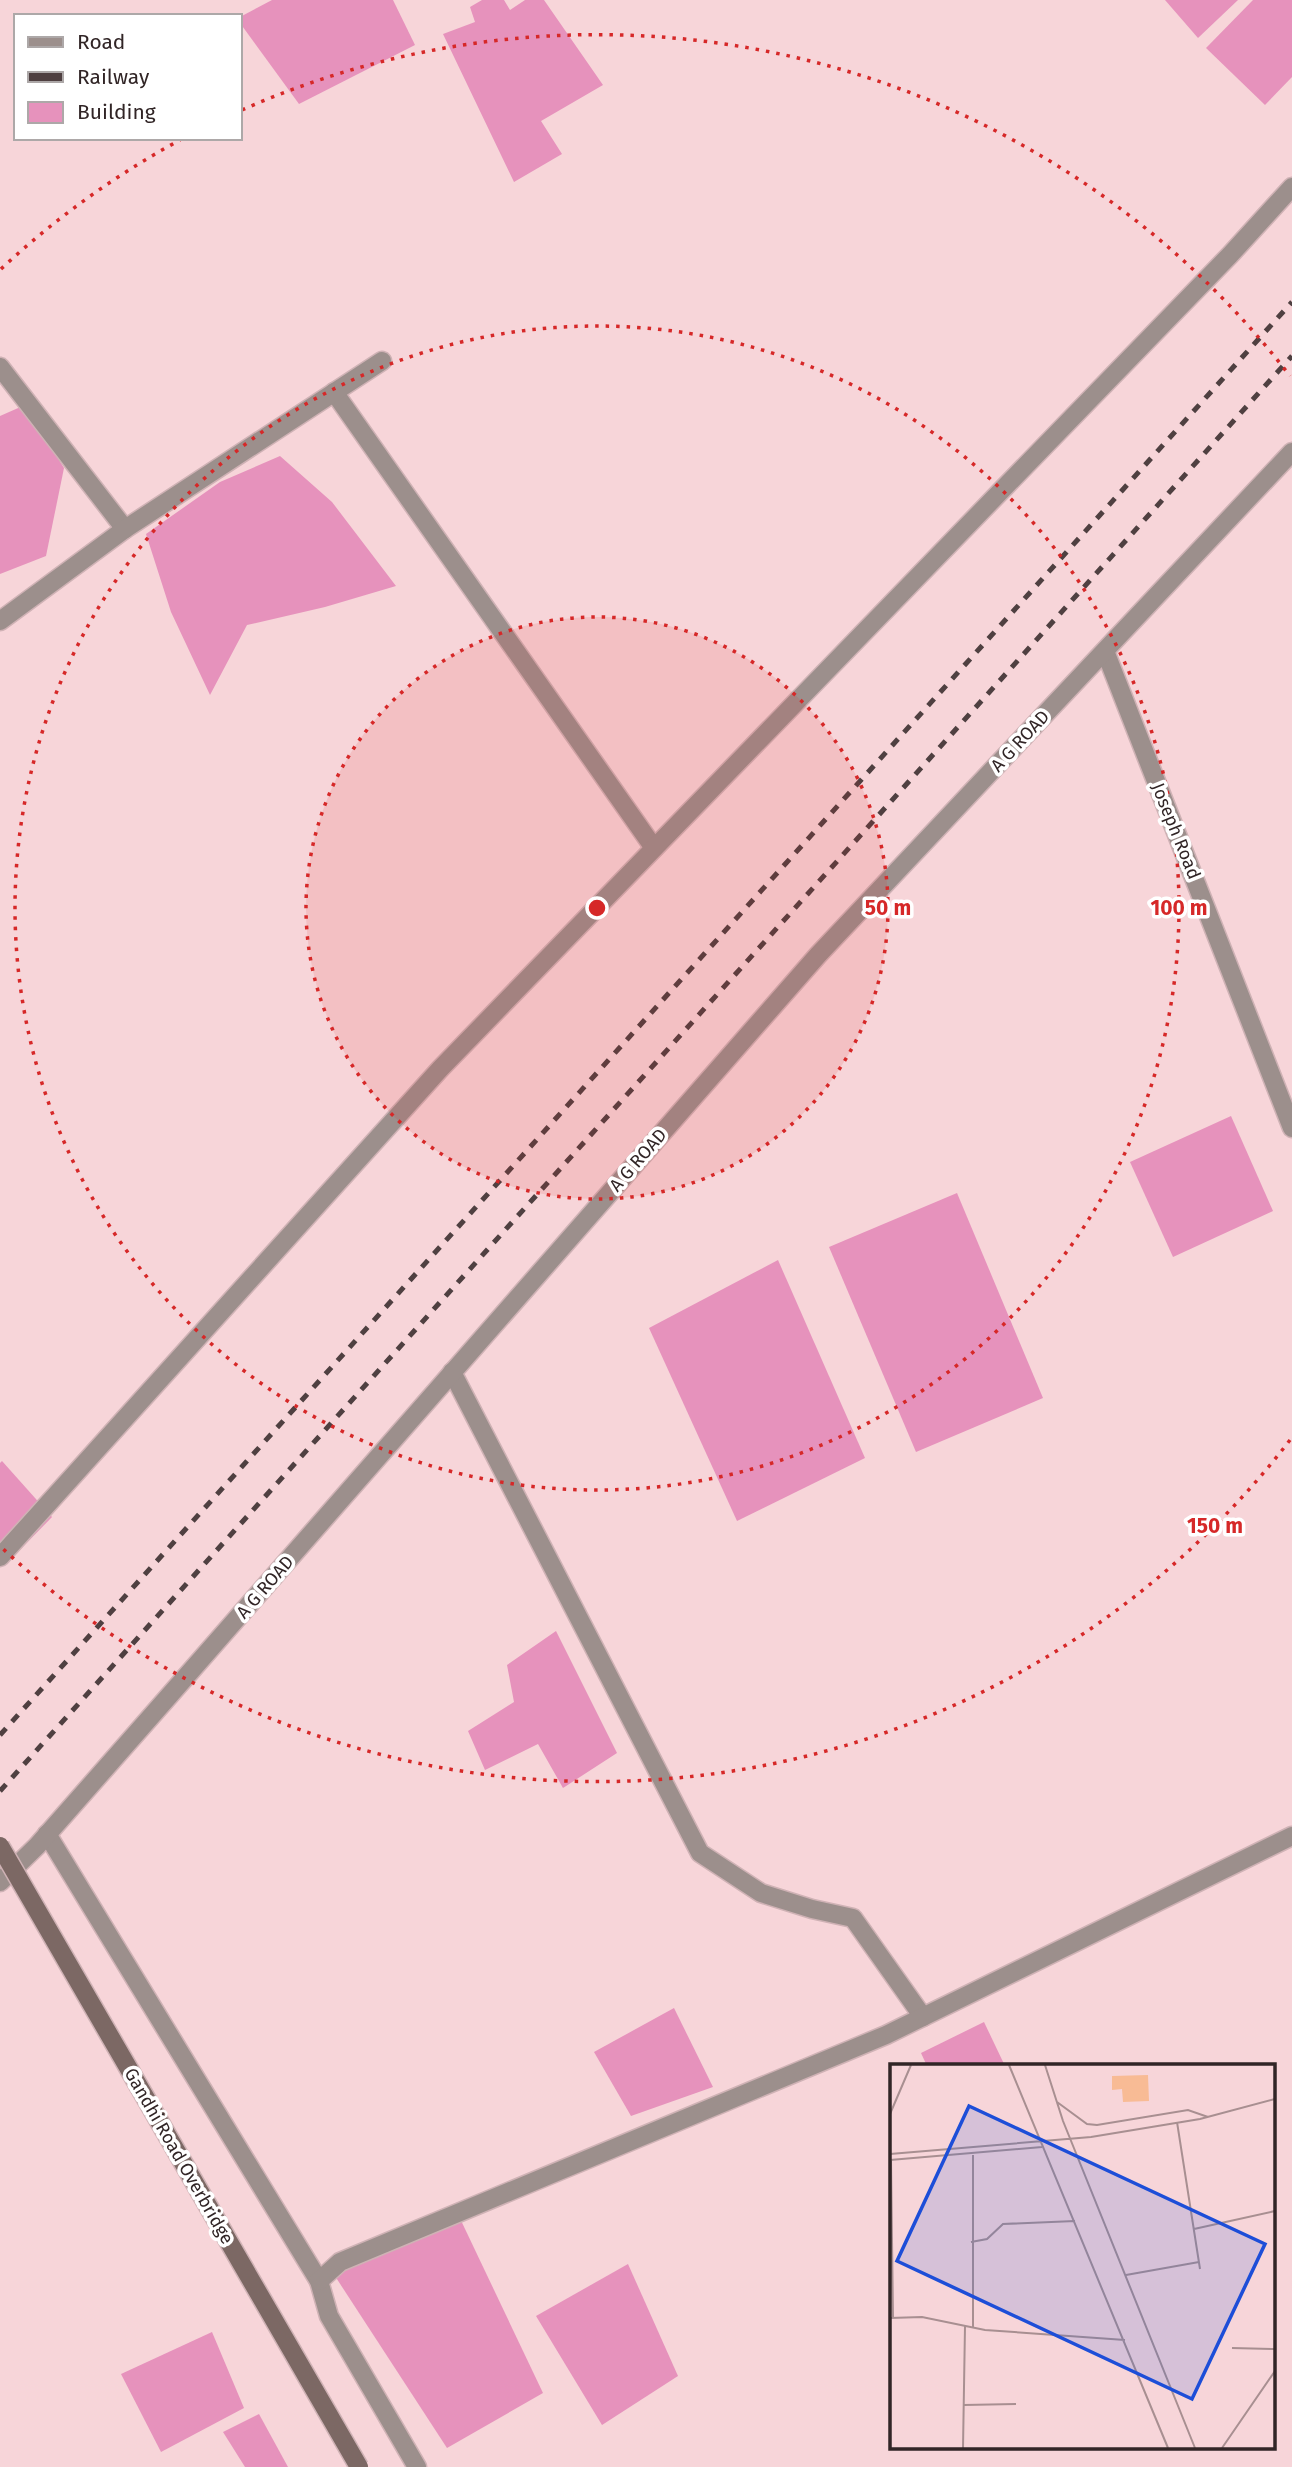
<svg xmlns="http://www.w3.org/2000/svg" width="1292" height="2467" viewBox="0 0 1292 2467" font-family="'Fira Sans',sans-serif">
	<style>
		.building { fill: #e692bc }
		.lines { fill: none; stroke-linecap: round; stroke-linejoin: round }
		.street-casing { stroke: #cfb2b5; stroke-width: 21 }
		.street { stroke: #9c8f8c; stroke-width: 18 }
		.rail { stroke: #4f4041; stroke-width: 5; stroke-dasharray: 9 9; stroke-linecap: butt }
		.secondary-bridge-casing { stroke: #cfb2b5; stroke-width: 21; stroke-linecap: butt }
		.secondary-bridge { stroke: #7c6864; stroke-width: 18 }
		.ring { fill: none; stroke: #d62828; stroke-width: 3.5; stroke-dasharray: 3.5 7 }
		.labels { text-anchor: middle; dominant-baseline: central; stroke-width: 7; stroke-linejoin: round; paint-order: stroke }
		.street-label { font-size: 18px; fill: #312526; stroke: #fff }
		.inset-road { fill: none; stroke: #a88f91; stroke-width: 2 }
		.view { fill: #1d4ed8; fill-opacity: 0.15; stroke: #1d4ed8; stroke-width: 3.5 }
		.inset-edge { fill: none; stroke: #312526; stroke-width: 3.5 }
		.centre { fill: #d62828; stroke: #fff; stroke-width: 3.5 }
		.ring-label { font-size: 21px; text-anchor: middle; font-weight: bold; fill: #d62828; stroke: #fff; stroke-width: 7; stroke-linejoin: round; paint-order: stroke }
	</style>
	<rect width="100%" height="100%" fill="#f7d5d9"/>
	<g class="building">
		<polygon points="272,0 393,0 415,45 299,104 240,23 240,17"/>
		<polygon points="482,0 504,0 510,10 525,0 544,0 603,85 541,121 562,154 514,182 443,34 475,22 470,7"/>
		<polygon points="1165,0 1238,0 1198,38"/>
		<polygon points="1253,0 1292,0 1292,77 1265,105 1206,48"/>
		<polygon points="25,405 64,468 46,556 0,574 0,416"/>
		<polygon points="280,456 332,502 396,586 325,607 247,625 210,695 171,612 146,534 220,482"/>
		<polygon points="1231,1116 1273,1211 1173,1257 1130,1162"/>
		<polygon points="957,1193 1043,1398 916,1452 829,1247"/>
		<polygon points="778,1260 865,1458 737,1521 649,1328"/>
		<polygon points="2,1461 52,1517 12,1558 0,1544 0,1463"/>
		<polygon points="556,1631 617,1753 563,1788 538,1744 485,1770 468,1731 514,1702 507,1665"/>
		<polygon points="674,2008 713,2087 631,2116 594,2052"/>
		<polygon points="984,2022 1005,2066 927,2066 921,2053"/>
		<polygon points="456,2210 543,2393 447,2448 333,2273"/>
		<polygon points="628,2264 678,2376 602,2425 536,2316"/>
		<polygon points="212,2332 244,2408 161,2452 121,2374"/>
		<polygon points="259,2414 288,2467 245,2467 223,2432"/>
	</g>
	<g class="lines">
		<g class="street-casing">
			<g id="street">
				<polyline points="0,367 125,529"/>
				<polyline points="334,392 654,848"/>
				<polyline points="0,621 125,529 382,361"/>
				<polyline points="1105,651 1292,1128"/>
				<polyline points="452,1372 700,1853 761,1893 812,1909 853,1918 923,2017"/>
				<polyline points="0,1557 440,1069 1230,255 1292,187"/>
				<polyline points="47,1834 319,2281 329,2316 417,2467"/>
				<polyline points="0,1882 37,1846 169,1696 818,955 1292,452"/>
				<polyline points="319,2281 340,2262 886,2035 1292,1836"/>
			</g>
		</g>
		<use href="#street" class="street"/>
		<g class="rail">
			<polyline points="0,1735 1292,302"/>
			<polyline points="0,1791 1292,356"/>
		</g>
		<g class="secondary-bridge-casing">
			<polyline id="secondary-bridge" points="0,1846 359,2467"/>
		</g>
		<use href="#secondary-bridge" class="secondary-bridge"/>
	</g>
	<circle cx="597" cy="908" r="291" fill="#d62828" fill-opacity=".12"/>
	<g class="ring">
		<circle cx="597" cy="908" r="291"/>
		<circle cx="597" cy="908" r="582"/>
		<path d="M1290 1440A874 874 0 0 1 1 1547M1 269A874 874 0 0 1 180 140M242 110A874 874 0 0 1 1290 376"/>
	</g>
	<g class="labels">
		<g class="street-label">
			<text transform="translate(1020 741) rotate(-47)">A G ROAD</text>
			<text transform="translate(1176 831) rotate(68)">Joseph Road</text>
			<text transform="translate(638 1160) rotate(-49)">A G ROAD</text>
			<text transform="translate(265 1587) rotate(-49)">A G ROAD</text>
			<text transform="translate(179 2156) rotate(60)">Gandhi Road Overbridge</text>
		</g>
	</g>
	<g transform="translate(890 2064)">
		<rect width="385" height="385" fill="#f7d5d9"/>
		<path d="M258,11l1,26 -26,1 -1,-13 -10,1v-14z" fill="#f8bb95"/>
		<path class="inset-road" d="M119,1l159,383M155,1l18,56 132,327M167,38l30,22 10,1 91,-15 20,7M0,50l21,-49M287,58l23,147M0,90l201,-17 109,-18 75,-20M0,96l152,-13M1,97l2,157M304,165l81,-18M81,178l16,-3 16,-15 72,-3M236,211l73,-13M0,254l32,-1 63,13 140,10M83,264v-173M342,284l43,1M74,341l52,-1M73,384l2,-122M332,384l53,-77"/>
		<path class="view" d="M79,42l296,138 -73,155 -295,-138z"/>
		<rect width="385" height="385" class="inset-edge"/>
	</g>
	<circle cx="597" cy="908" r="10" class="centre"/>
	<g class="ring-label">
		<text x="888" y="915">50 m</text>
		<text x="1179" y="915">100 m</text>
		<text x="1215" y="1533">150 m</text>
	</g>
	<rect x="14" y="14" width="228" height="126" fill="#ffffff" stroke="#ada8a8" stroke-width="2"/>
	<rect x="28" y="37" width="35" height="10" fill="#9c8f8c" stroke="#ada8a8" stroke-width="2"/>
	<text x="77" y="49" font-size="21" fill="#312526">Road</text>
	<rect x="28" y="72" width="35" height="10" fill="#4f4041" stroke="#ada8a8" stroke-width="2"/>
	<text x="77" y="84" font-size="21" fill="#312526">Railway</text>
	<rect x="28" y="102" width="35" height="21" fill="#e692bc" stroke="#ada8a8" stroke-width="2"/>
	<text x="77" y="119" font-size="21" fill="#312526">Building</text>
</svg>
